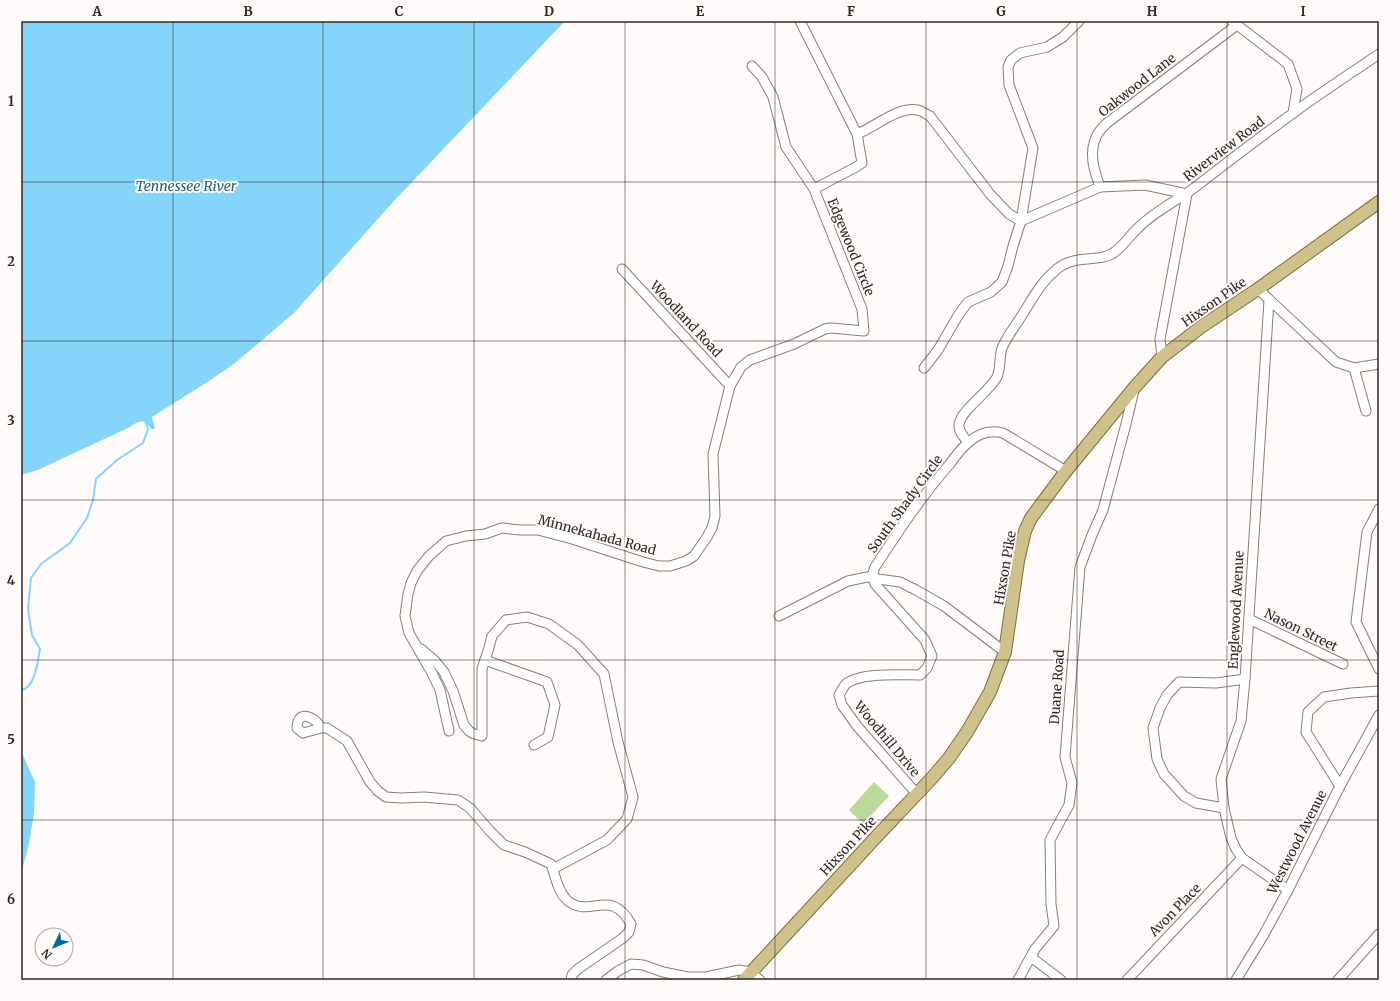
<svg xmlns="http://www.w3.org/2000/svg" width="1400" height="1001" viewBox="0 0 1400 1001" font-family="Merriweather,serif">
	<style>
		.green { fill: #bcd99d }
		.water { fill: #85d5fb }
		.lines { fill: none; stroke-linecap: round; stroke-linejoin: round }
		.stream { stroke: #85d5fb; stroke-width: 2 }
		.minor-casing { stroke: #8a7e75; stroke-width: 11 }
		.major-casing { stroke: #817037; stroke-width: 14 }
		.minor { stroke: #fff; stroke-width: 9 }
		.major { stroke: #cec18c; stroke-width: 12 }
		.grid { fill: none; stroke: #2e2925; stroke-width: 1; stroke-opacity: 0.55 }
		.labels { text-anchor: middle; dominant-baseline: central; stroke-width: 4; stroke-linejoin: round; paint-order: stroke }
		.street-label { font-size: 13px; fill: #2e2925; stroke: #fdfaf9 }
		.water-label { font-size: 14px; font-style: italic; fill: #225f7a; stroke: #fdfaf9 }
		.neatline { fill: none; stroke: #2e2925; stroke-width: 1.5 }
		.grid-label { font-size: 13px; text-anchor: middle; font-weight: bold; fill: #2e2925 }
	</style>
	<rect width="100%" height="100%" fill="#fdfaf9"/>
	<polygon class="green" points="874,782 889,796 863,824 849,810"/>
	<g class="water">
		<path d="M21,21h544l-172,181 -99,111 -59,50 -26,18 -57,36 3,12h-4c-7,-10 -11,-9 -21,-2l-92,43 -17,5z"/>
		<polygon points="21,751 35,782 34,813 29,844 21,874"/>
	</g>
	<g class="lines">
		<path class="stream" d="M21,690c14,-1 17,-30 19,-41l-8,-14 -4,-26 3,-31 10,-14 29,-21 17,-25 6,-18 3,-21 21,-19 26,-17 5,-14 -3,-8"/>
		<g class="minor-casing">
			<g id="minor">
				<polyline points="800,21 857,134 862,163 856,167 814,189"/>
				<polyline points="1232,21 1288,64 1297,89 1293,113"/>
				<path d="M857,134c19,-7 40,-28 61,-24 4,1 8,4 12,6l60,78 19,20 12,7"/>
				<path d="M1100,187c-6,-17 -12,-34 -3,-52 2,-4 6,-8 10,-12l130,-98"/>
				<polyline points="1021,221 1100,187 1145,185 1187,194"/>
				<polyline points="622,269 730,386"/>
				<polyline points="1258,289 1336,362 1354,368 1379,364"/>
				<polyline points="1269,300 1245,679 1241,721 1221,779 1224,808 1231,838 1236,849 1242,858 1288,890"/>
				<polyline points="1162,357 1160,339 1187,194"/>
				<polyline points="924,368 938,350 959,314 968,302 991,292 1002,282 1008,266 1013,246 1021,221 1033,148 1009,85 1008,67 1011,60 1020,53 1047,47 1063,37 1079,21"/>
				<polyline points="1354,368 1366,411"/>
				<path d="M968,442c-4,-5 -10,-10 -9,-18 3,-15 30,-32 38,-47 4,-8 2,-20 5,-29 6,-14 15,-24 22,-36 10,-16 18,-31 33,-43 19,-16 44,-5 59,-18 9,-7 15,-17 23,-24 17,-17 40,-27 59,-42 31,-24 62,-48 94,-71 28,-21 58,-40 87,-60"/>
				<polyline points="1379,509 1367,532 1356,622 1379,669"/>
				<polyline points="779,616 848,581 872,576 878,579 900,582 916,590 944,606 1005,652"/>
				<polyline points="1249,619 1343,664"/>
				<polyline points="421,649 435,661 444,672 453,691 464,725 469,731 474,734 482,736 482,669 488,651 492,636 506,620 527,617 549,624 578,645 604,674 618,742 633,797 627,819 607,840 553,869"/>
				<polyline points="485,660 547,682 555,705 548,737 534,745"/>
				<path d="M321,728c-6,-12 -24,-19 -24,0l6,5 18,-5h6l20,13 23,41 8,9 8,6 15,1 23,-1 34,3 12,8 19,22 15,15 21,7 26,12c4,11 7,28 16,36 22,20 43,-14 64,24l-2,8 -6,6 -45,31 -6,6 -1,5"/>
				<polyline points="449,731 440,690 432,673 409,633 405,616 408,594 411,583 417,571 429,556 446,541 466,536 485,534 502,528 520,530 538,530 572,539 643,562 659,566 670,566 686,561 694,556 707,537 712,528 715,516 713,454 730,386 741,367 750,360 794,344 825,329 831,328 864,331 862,309 814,189 786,147 773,97 762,77 752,66"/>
				<polyline points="1340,786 1306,732 1308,712 1324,697 1351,693 1379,691"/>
				<path d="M917,794l-60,-68 -15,-21 -3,-10c2,-3 4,-8 7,-11 14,-12 56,-9 74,-9l7,-7 5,-12 -7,-16 -50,-56 -3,-8 3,-9c23,-35 46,-70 74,-102 6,-8 12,-17 20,-23 10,-9 22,-12 34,-9l63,38"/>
				<polyline points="1224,808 1196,803 1184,796 1164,774 1157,759 1153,728 1160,708 1167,695 1179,682 1216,683 1245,679"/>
				<polyline points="1031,957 1061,980"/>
				<polyline points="751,972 760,980"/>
				<polyline points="606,980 618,971 631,964 643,965 663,972 688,977 706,977 739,970 751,972"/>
				<polyline points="1018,980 1035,949 1054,926 1051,904 1050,840 1069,805 1072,783 1065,757 1080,567 1092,535 1103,510 1126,424 1134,390"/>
				<polyline points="1127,980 1242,858"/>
				<polyline points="1236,980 1263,936 1288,890 1340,786 1379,715"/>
				<polyline points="1338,980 1379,934"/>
			</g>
		</g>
		<g class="major-casing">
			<polyline id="major" points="744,980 878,835 932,778 949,758 967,732 990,692 1005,652 1018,561 1025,531 1031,518 1066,471 1134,388 1162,357 1201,327 1258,289 1379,202"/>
		</g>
		<use href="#minor" class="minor"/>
		<use href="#major" class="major"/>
	</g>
	<path class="grid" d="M173,21v959M323,21v959M474,21v959M625,21v959M775,21v959M926,21v959M1077,21v959M1227,21v959M21,182h1358M21,341h1358M21,500h1358M21,660h1358M21,820h1358"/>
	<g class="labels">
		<g class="street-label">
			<text transform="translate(1137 85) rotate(-38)">Oakwood Lane</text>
			<text transform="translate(1224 149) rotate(-37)">Riverview Road</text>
			<text transform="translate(851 247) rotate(68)">Edgewood Circle</text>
			<text transform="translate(1214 302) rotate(-35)">Hixson Pike</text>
			<text transform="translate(686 319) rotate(47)">Woodland Road</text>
			<text transform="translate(905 504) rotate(-54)">South Shady Circle</text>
			<text transform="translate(597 535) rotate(15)">Minnekahada Road</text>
			<text transform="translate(1005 568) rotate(-80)">Hixson Pike</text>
			<text transform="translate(1236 610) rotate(-87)">Englewood Avenue</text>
			<text transform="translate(1301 630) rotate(26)">Nason Street</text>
			<text transform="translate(1057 687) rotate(-86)">Duane Road</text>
			<text transform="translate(887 739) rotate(50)">Woodhill Drive</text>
			<text transform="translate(1297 842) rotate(-63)">Westwood Avenue</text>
			<text transform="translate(848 846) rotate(-47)">Hixson Pike</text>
			<text transform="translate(1175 910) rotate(-46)">Avon Place</text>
		</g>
		<g class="water-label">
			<text x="186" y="186">Tennessee River</text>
		</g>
	</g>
	<rect width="1400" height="1001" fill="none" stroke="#fdfaf9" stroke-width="44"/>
	<g transform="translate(54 947) rotate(226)"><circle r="19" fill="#fdfaf9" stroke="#aaa6a4"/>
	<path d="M0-3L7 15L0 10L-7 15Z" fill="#006c98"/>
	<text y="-6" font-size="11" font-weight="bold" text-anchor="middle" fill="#2e2925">N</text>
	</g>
	<rect x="22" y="22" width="1356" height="957" class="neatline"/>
	<g class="grid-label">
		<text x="97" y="16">A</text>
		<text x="248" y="16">B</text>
		<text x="399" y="16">C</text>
		<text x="549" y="16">D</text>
		<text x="700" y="16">E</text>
		<text x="851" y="16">F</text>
		<text x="1001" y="16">G</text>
		<text x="1152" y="16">H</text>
		<text x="1303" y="16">I</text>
		<text x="11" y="106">1</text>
		<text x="11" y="266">2</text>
		<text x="11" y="425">3</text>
		<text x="11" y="585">4</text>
		<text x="11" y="744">5</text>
		<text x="11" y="904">6</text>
	</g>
</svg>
